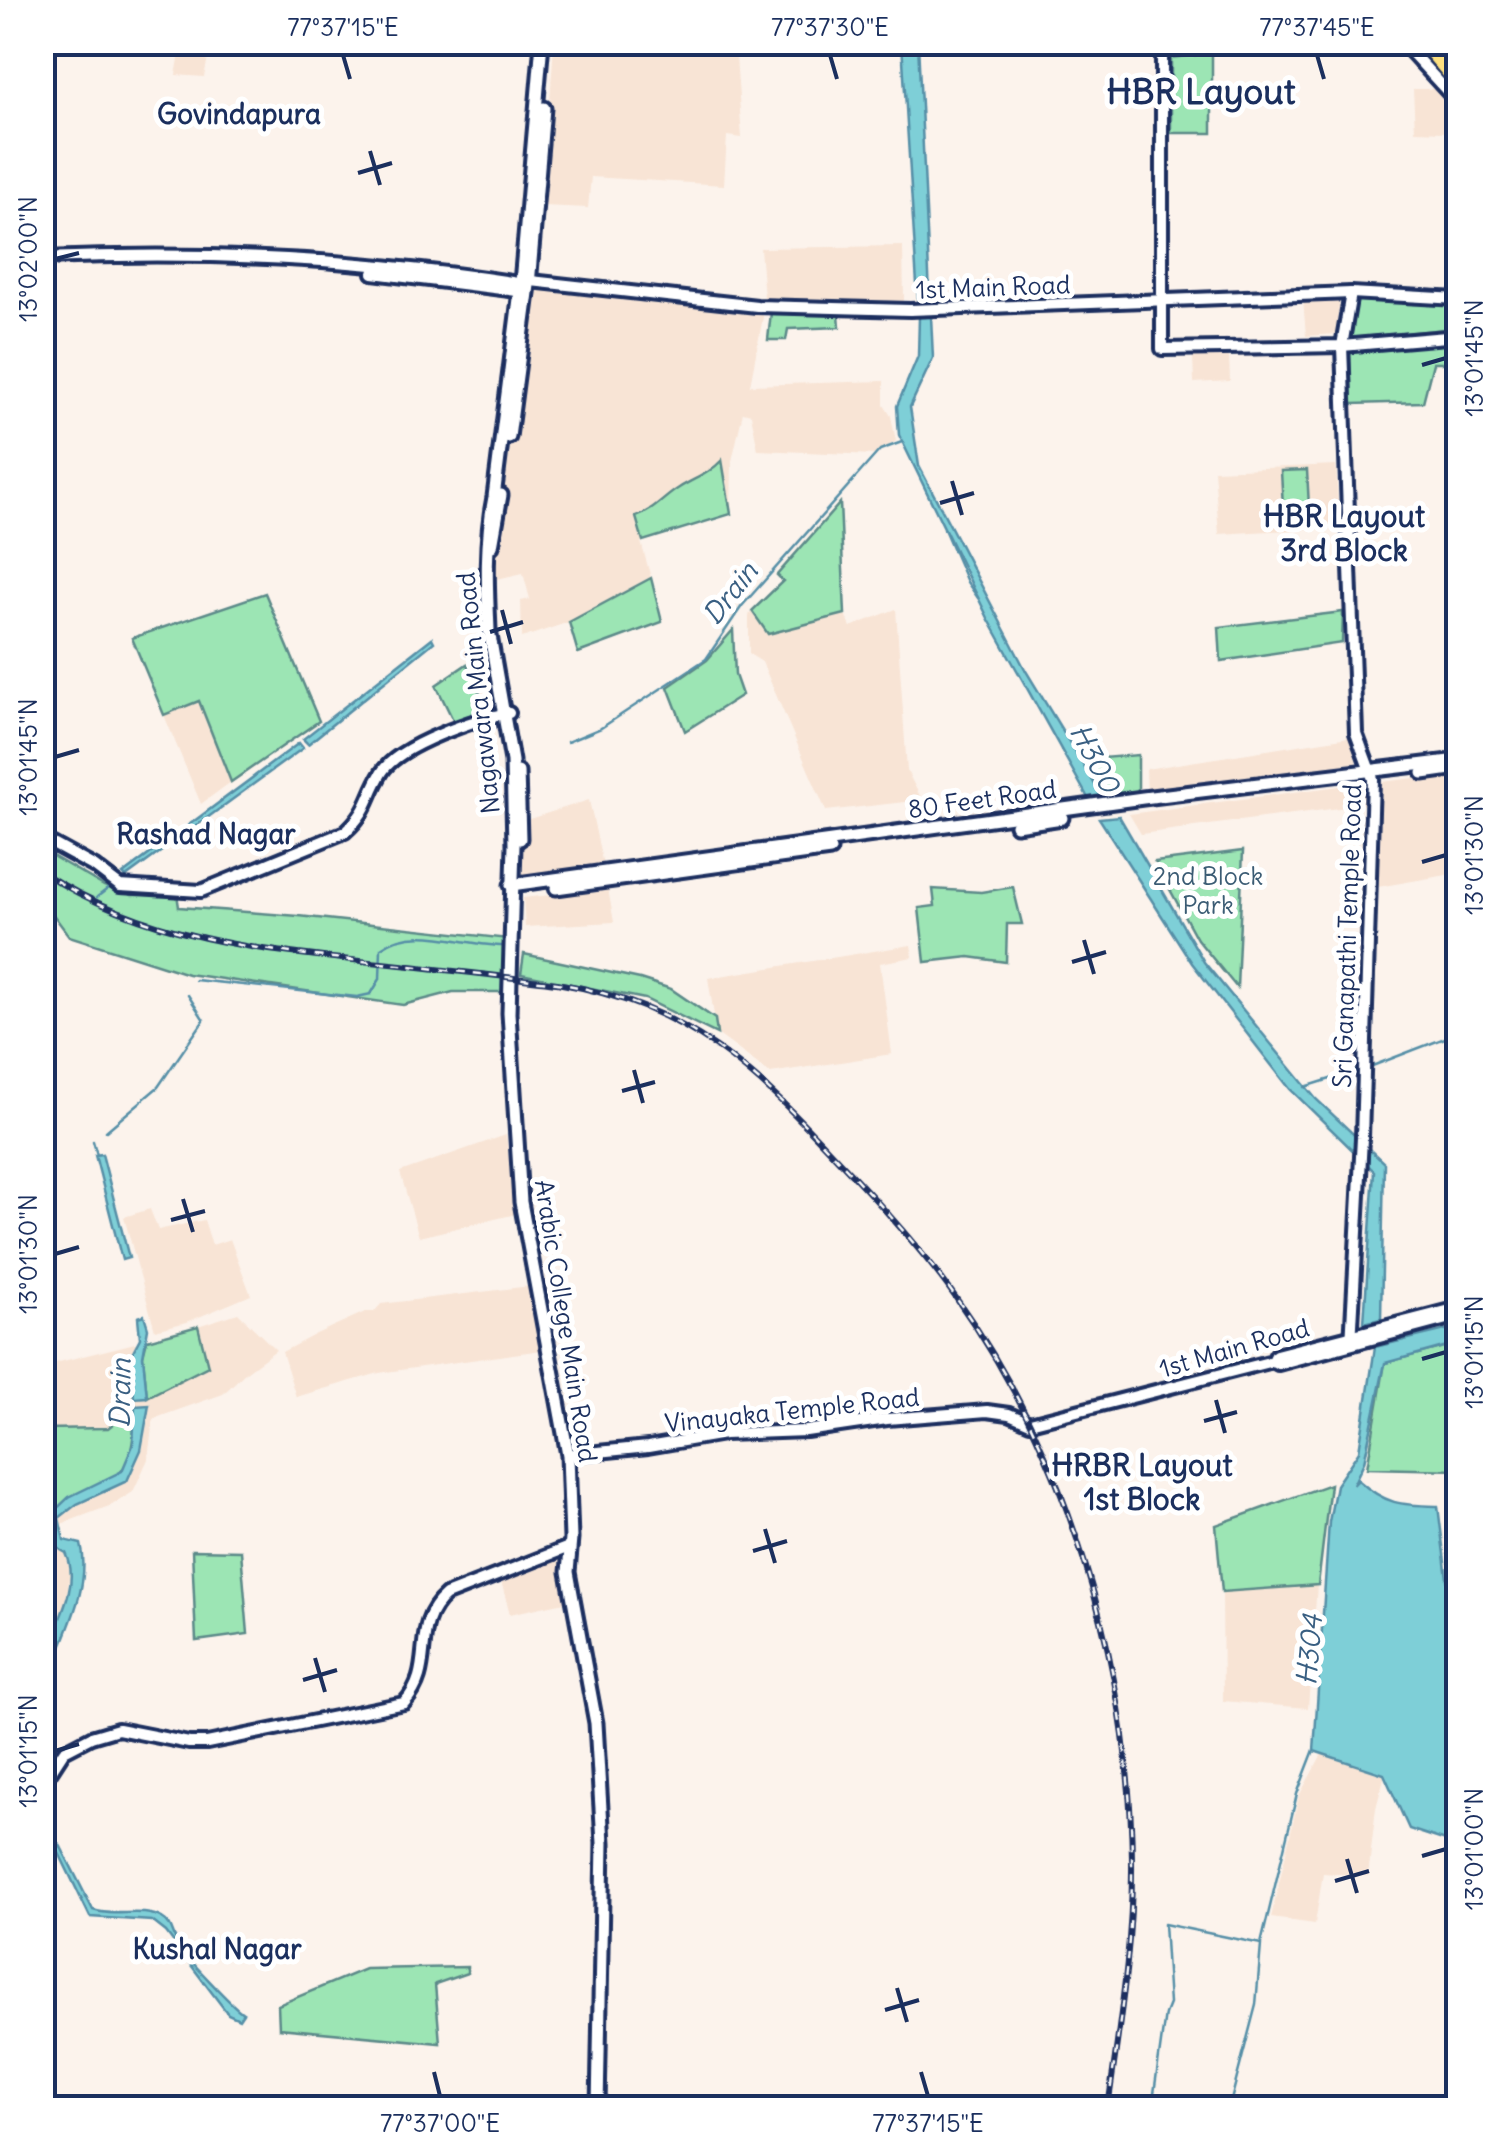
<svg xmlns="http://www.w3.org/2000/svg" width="1501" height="2151" viewBox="0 0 1501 2151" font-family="Delius,sans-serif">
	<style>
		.built { fill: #f8e4d5 }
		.green { fill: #9ce5b4; stroke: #5c8a89; stroke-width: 2.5 }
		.water { fill: #7ecfd7; stroke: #568fa7; stroke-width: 2.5 }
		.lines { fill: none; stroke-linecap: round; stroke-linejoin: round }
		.stream { stroke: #568fa7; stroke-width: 2.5 }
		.tertiary-casing { stroke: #1b2f5e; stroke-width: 18 }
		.secondary-casing { stroke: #1b2f5e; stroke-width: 19 }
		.trunk-casing { stroke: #1b2f5e; stroke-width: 21 }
		.tertiary { stroke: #fff; stroke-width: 10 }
		.secondary { stroke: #fff; stroke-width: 11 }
		.trunk { stroke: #fde080; stroke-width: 14 }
		.rail-casing { stroke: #1b2f5e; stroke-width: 6 }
		.rail { stroke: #fff; stroke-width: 2.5; stroke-dasharray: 8; stroke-linecap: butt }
		.ticks { fill: none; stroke: #1b2f5e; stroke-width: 4 }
		.labels { text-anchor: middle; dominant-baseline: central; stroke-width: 10; stroke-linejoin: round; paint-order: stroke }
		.street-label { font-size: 25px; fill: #1b2f5e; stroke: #fff }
		.park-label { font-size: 25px; fill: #3b5c74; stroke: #fff }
		.neighbourhood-label { font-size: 28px; font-weight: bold; fill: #1b2f5e; stroke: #fff }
		.water-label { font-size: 28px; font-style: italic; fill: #395f82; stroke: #fff }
		.quarter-label { font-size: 30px; font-weight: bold; fill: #1b2f5e; stroke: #fff }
		.district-label { font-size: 35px; font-weight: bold; fill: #1b2f5e; stroke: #fff }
		.neatline { fill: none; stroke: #1b2f5e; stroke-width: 4 }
		.ticks-label { font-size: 25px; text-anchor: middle; fill: #1b2f5e }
	</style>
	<rect width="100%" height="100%" fill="#fcf3ec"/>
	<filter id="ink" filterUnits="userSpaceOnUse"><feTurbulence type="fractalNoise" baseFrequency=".01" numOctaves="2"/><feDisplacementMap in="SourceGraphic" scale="20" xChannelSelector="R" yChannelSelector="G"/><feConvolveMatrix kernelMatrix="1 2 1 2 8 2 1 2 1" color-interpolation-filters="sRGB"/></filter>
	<g filter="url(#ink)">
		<g class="built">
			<polygon points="182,43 211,43 204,77 176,75"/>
			<polygon points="554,43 735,43 742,138 727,136 724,185 591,177 588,208 543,206"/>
			<polygon points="1413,89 1440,89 1458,110 1458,147 1445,132 1415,131"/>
			<polygon points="903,246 904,301 842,304 764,298 760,248"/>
			<polygon points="531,287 764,312 750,385 884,381 884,405 891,416 896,441 875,455 758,450 751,414 743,412 732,461 731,514 641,542 651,578 569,622 522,638 521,601 530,599 523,573 497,579 495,562"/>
			<polygon points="1340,297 1336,334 1306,336 1303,299"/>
			<polygon points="1229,356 1230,381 1194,383 1193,357"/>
			<polygon points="1336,465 1339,527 1219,534 1214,470"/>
			<polygon points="896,609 907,771 922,800 826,811 762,662 749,654 749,615 752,611 768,634 845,614 851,627"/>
			<polygon points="199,701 231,782 201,804 164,715"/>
			<polygon points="1349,737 1357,764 1147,794 1146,769"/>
			<polygon points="1458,773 1458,873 1378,887 1381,782"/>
			<polygon points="1369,782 1369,804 1141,834 1129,814"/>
			<polygon points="589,800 604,870 522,880 523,821"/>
			<polygon points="608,889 614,922 525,927 523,898"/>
			<polygon points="911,945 913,957 880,963 892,1054 770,1073 717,1034 708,978"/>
			<polygon points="506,1135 516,1214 419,1237 400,1172"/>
			<polygon points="150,1209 158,1230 204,1220 212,1245 230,1239 251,1295 187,1322 155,1330 124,1217"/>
			<polygon points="531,1286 542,1350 379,1373 296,1397 282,1352 316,1334 365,1312 374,1312 381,1304"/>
			<polygon points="238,1313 276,1350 246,1372 223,1394 153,1419 148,1459 133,1492 112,1505 48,1529 52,1546 66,1553 70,1572 66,1605 52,1637 43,1641 43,1366 179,1332"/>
			<polygon points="560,1554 569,1601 510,1614 501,1581"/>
			<polygon points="1317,1585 1308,1708 1223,1701 1222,1592"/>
			<polygon points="1322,1754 1385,1774 1376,1808 1368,1876 1323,1873 1315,1924 1271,1918 1299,1796"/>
		</g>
		<g class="green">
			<polygon points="1212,53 1212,133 1171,133 1171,58"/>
			<polygon points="1356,299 1458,301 1458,328 1351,338"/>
			<polygon points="771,312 839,314 840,327 788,329 786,340 768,340"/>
			<polygon points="1458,342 1458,363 1433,363 1423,402 1352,404 1350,350"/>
			<path d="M722,460l9,54 -88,27 -7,-24c18,-6 28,-20 43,-29 16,-10 30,-14 43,-28z"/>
			<polygon points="1307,470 1310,525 1284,526 1281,471"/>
			<polygon points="840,503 845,614 768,634 752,611 783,581 777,575"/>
			<polygon points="651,578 662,622 578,653 569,622"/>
			<polygon points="265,593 319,721 231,782 199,701 164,715 132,638"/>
			<polygon points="1343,612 1342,643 1221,661 1219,627"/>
			<polygon points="733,630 735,675 742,695 685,731 668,687 707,660"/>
			<polygon points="467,664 486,708 454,722 436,685"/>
			<polygon points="1138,755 1138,792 1109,794 1089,759"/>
			<polygon points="42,850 104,886 132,895 177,894 179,907 299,916 509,939 506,992 453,992 403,1005 188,974 69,936 52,913 50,896 43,891"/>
			<polygon points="1243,851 1237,988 1197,939 1155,862"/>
			<polygon points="1013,887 1022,924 1007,924 1006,962 969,957 925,962 919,908 935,906 933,889 981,892"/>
			<polygon points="524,954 640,979 671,989 715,1019 717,1034 645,999 521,974"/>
			<polygon points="198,1326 208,1366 147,1397 143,1356 147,1340"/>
			<polygon points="1458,1343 1458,1470 1367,1468 1385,1363"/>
			<path d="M135,1406c-1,21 0,44 -12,63 -15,23 -72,27 -75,56l-5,2 -1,-98 66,-1z"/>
			<polygon points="1330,1484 1318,1585 1222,1592 1216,1525"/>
			<polygon points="192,1550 241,1551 248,1634 196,1641"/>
			<polygon points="467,1967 467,1973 435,1984 440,2043 279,2028 278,2005 365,1969"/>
		</g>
		<g class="water">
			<polygon points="902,43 918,43 933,358 910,407 919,466 1026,671 1102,796 1088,798 988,618 899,435 897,406 918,356 919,317"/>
			<polygon points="432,638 434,642 308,744 303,739"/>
			<polygon points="299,743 303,748 126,877 123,874"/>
			<polygon points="1119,816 1204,962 1316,1099 1384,1163 1381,1319 1364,1323 1374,1171 1290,1089 1192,963 1099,818"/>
			<polygon points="102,1154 129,1258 122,1260 95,1155"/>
			<polygon points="144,1315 148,1328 143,1356 147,1397 134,1398 131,1355 140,1338 138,1317"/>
			<path d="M1458,1327v16l-73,20 -21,99 -11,23 5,-5c28,25 43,25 80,26l20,161v178l-49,-16 -25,-55 -70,-23 15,-229 7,-37 23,-34 16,-104z"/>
			<path d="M149,1405l-8,45 -14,31 -50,23 -18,14 5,22 17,4c9,35 -8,73 -21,105l-17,7v-15l9,-4c11,-25 27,-57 14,-84 -17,-9 -19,-17 -17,-37l20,-19 53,-26 11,-26 2,-39z"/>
			<path d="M43,1831h6l11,14 33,65c22,8 48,-3 69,8 11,6 10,17 16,26 6,11 55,63 65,69l-4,6 -11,-5 -62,-82 -14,-11 -62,-4 -31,-64z"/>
		</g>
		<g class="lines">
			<g class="stream">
				<polyline points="944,529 967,582 978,598"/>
				<polyline points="567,742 601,728 706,659 742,606 880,450 902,442"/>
				<polyline points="97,897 114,884"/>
				<path d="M195,980l162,17 14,-3 9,-15 1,-31c35,-25 83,-2 123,-2"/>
				<polyline points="1367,1068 1458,1033"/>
				<polyline points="1305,1087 1359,1070"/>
				<polyline points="106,1131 158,1087 204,1020 188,995"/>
				<polyline points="93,1141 97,1155"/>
				<polyline points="44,1817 46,1834"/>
				<polyline points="1152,2108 1165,2014 1169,2004 1164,1924 1261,1944 1297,1794 1314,1750"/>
				<polyline points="1229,2108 1256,2005 1261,1945"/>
			</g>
			<g class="tertiary-casing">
				<g id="tertiary">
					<polyline points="1162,42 1162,349 1342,346 1458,336"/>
					<polyline points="1402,42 1458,103"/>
					<path d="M42,258c159,-7 326,1 483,26"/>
					<polyline points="373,273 525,292"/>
					<polyline points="522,283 531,281 757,306 910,310 1351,293 1458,299"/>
					<path d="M42,838l53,29 25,19 81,5 144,-59c25,-23 21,-34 37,-60 17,-27 96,-54 127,-59"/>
					<polyline points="42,898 42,917"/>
					<polyline points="1351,1344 1362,1138 1373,779 1356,733 1342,346 1351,293"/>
					<polyline points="1273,1361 1278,1364 1458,1316"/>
					<polyline points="568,1455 648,1447 724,1434 806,1431 887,1419 987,1411 1009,1414 1030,1423 1273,1361 1276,1355 1458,1308"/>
					<path d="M42,1785l22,-34 27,-14 27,-8 71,14h18l197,-40c33,-35 5,-76 42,-108l123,-48"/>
				</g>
			</g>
			<g class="secondary-casing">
				<g id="secondary">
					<path d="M542,42l-21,241 -27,214c-9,45 -7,88 -5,133l23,131 2,84 -5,168 12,189 47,253 3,84 -3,33 28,151 7,120 -5,265"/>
					<polyline points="509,437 529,285 544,108"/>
					<polyline points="492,546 501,495"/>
					<polyline points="518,772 520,839"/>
					<polyline points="1423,773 1458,768"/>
					<polyline points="1016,825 1062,818"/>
					<polyline points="511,885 1143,798 1458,760"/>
					<polyline points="556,888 830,850"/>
				</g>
			</g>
			<g class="trunk-casing">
				<g id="trunk">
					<polyline points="1423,42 1458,83"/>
					<polyline points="1440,42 1458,63"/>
				</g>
			</g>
			<use href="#tertiary" class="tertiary"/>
			<use href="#secondary" class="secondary"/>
			<use href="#trunk" class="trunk"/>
			<g class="rail-casing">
				<path id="rail" d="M42,872c103,67 220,79 339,91 59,6 117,13 176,20 134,23 198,88 286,182 40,42 80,86 113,133 113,158 174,369 176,562 1,84 -13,166 -24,248"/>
			</g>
			<use href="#rail" class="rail"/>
		</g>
	</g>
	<path class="ticks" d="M343,55l7,24M830,55l7,24M1317,55l7,24M370,151l10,34M358,173l34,-10M55,259l24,-6M1422,365l24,-7M952,481l10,34M940,503l34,-10M502,610l9,34M490,632l33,-10M55,757l24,-7M1422,862l24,-7M1084,940l10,34M1072,962l34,-10M634,1070l9,33M622,1091l33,-9M183,1199l10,33M171,1220l34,-9M55,1254l24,-7M1422,1359l24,-7M1216,1400l9,33M1204,1421l33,-9M765,1529l10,34M753,1551l34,-10M315,1658l10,34M303,1680l34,-10M55,1751l24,-7M1422,1856l24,-7M1347,1859l10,34M1335,1881l34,-10M897,1988l10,34M885,2010l34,-10M434,2072l6,24M921,2072l7,24"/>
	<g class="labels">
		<g class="street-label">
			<text transform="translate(993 287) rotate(-2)">1st Main Road</text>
			<text transform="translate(478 693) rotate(-96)">Nagawara Main Road</text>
			<text transform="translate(982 799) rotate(-8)">80 Feet Road</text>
			<text transform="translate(1347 936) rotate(-88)">Sri Ganapathi Temple Road</text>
			<text transform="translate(566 1321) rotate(81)">Arabic College Main Road</text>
			<text transform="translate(1234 1348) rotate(-16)">1st Main Road</text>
			<text transform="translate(792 1410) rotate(-6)">Vinayaka Temple Road</text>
		</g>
		<g class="park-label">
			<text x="1208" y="876">2nd Block<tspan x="1208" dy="29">Park</tspan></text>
		</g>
		<g class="neighbourhood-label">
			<text x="239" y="114">Govindapura</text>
			<text x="206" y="834">Rashad Nagar</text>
			<text x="217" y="1949">Kushal Nagar</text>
		</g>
		<g class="water-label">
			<text transform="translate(730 593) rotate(-52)">Drain</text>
			<text transform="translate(1095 758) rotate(62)">H300</text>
			<text transform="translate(120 1393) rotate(-89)">Drain</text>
			<text transform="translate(1309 1650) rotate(-85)">H304</text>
		</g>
		<g class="quarter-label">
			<text x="1344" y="516">HBR Layout<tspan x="1344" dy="34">3rd Block</tspan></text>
			<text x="1142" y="1465">HRBR Layout<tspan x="1142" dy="34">1st Block</tspan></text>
		</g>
		<g class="district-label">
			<text x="1201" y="91">HBR Layout</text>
		</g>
	</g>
	<rect width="1501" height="2151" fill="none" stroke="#fff" stroke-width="110"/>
	<rect x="55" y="55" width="1391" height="2041" class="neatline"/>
	<g class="ticks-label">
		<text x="343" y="36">77°37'15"E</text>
		<text x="830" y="36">77°37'30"E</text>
		<text x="1317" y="36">77°37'45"E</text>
		<text transform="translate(28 259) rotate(-90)" y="9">13°02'00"N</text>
		<text transform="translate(1474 358) rotate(-90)" y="9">13°01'45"N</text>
		<text transform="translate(28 757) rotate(-90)" y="9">13°01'45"N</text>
		<text transform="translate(1474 855) rotate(-90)" y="9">13°01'30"N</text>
		<text transform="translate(28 1254) rotate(-90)" y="9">13°01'30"N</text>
		<text transform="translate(1474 1352) rotate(-90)" y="9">13°01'15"N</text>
		<text transform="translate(28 1751) rotate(-90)" y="9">13°01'15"N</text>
		<text transform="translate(1474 1849) rotate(-90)" y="9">13°01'00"N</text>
		<text x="440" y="2132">77°37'00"E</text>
		<text x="928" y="2132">77°37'15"E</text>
	</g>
</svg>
